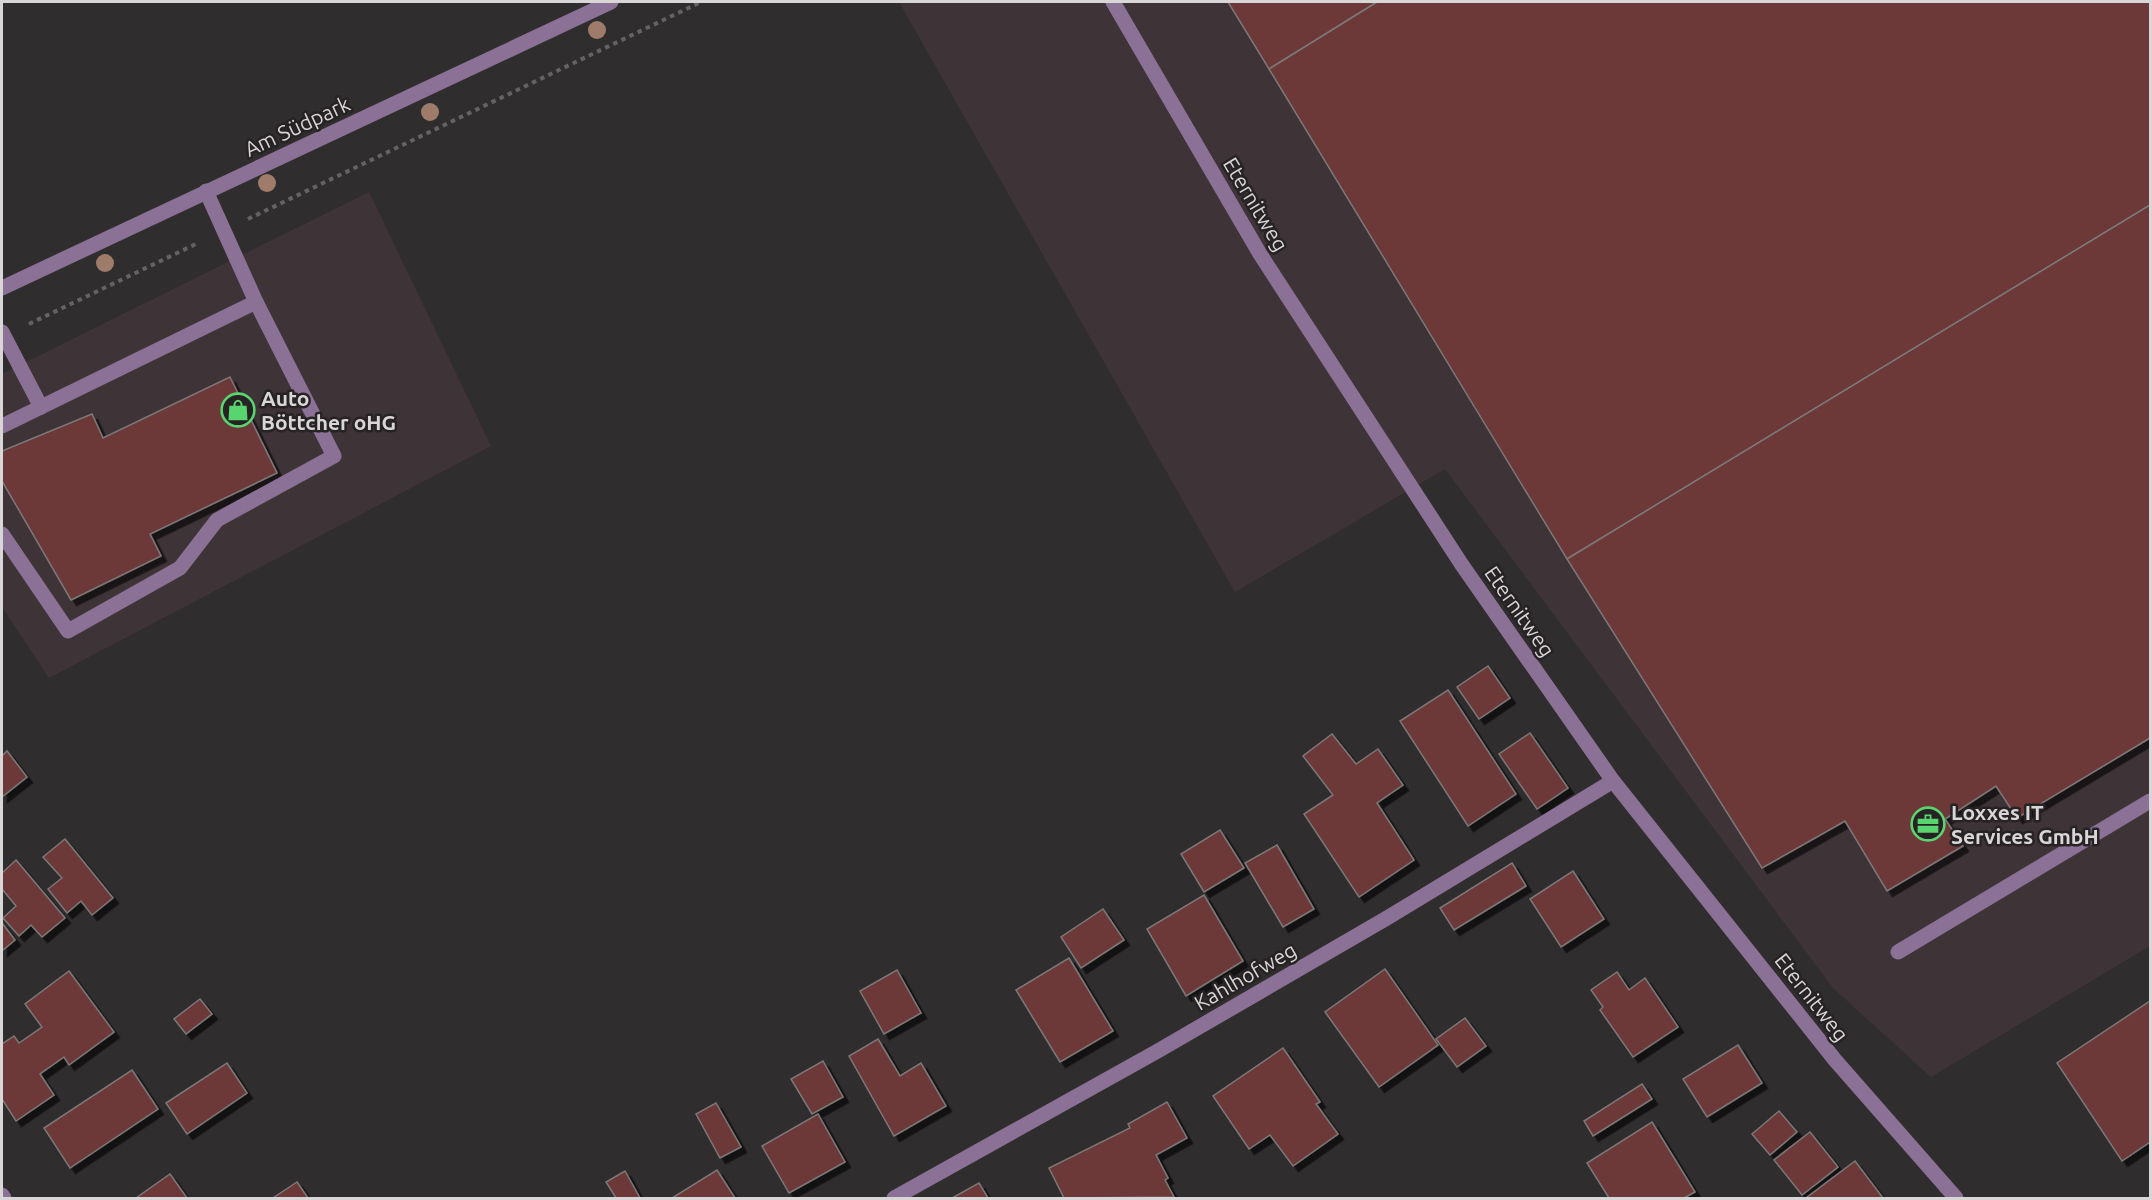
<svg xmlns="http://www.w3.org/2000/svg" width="2152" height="1200" viewBox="0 0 2152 1200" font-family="Ubuntu,sans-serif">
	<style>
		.built { fill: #3e3438 }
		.building { fill: #6d3738; stroke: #7c7878; stroke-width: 1.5; filter: url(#shadow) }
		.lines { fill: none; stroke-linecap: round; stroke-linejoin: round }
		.path { stroke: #656264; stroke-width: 4; stroke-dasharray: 4.5 4.5; stroke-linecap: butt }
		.minor { stroke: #8b7195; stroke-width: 15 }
		.tree { fill: #9f7c69 }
		.labels { text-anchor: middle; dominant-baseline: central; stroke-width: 5; stroke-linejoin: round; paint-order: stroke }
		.street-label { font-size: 21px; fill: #d8d6d7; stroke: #272325 }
		.poi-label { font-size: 21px; font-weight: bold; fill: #d8d6d7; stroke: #272325; text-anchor: start }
	</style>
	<defs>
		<filter id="shadow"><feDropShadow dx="5.5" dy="5.5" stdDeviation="0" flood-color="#0009"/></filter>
	</defs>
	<rect width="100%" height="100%" fill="#302d2f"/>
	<g class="built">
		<polygon points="899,2 2150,2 2150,946 1931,1077 1833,988 1445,469 1235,592"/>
		<polygon points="369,192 491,446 49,678 2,607 2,374"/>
	</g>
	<g class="building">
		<polygon points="1228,2 1377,2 1269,69"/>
		<polygon points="1377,2 2150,2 2150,205 1567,559 1269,69"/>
		<polygon points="2150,205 2150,738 2017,818 1996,786 1945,819 1963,846 1887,891 1845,821 1762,868 1567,559"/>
		<polygon points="230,377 277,473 150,534 161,556 71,600 2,481 2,451 92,414 103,438"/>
		<polygon points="1488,666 1510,698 1479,719 1457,687"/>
		<polygon points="1448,690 1516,794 1468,826 1400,721"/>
		<polygon points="1530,733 1568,788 1537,809 1499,754"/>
		<polygon points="1332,734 1356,764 1378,749 1403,785 1377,803 1414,860 1359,897 1304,814 1333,795 1303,756"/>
		<polygon points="7,751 27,777 2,797 2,756"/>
		<polygon points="1220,830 1244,868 1204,892 1181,854"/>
		<polygon points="65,839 113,898 92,915 81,901 67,913 48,889 62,878 43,857"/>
		<polygon points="1277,845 1314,909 1283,927 1245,863"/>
		<polygon points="16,860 65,918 42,937 31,925 19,936 3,918 16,906 2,889 2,873"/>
		<polygon points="1512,863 1526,886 1454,930 1440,908"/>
		<polygon points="1573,871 1604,919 1561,947 1530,899"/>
		<polygon points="1204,895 1243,961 1186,996 1147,929"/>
		<polygon points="1103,909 1124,940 1081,968 1061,937"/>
		<polygon points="2,923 15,940 2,951"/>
		<polygon points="1069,958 1113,1031 1060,1062 1016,990"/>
		<polygon points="1385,969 1438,1045 1379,1087 1325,1012"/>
		<polygon points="897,970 921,1013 884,1034 860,991"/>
		<polygon points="69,971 114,1032 69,1065 64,1057 40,1074 54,1095 16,1121 2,1099 2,1044 14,1036 19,1043 42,1027 25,1004"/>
		<polygon points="1617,972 1629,990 1645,978 1678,1027 1633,1057 1600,1010 1603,1007 1591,990"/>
		<polygon points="200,999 212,1014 186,1034 174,1019"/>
		<polygon points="2150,1001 2150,1142 2122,1161 2057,1063"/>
		<polygon points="1465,1018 1486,1046 1457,1067 1436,1039"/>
		<polygon points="878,1039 900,1076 921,1063 946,1106 894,1136 849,1056"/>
		<polygon points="1738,1045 1762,1083 1707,1117 1683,1079"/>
		<polygon points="1283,1048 1320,1102 1316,1104 1338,1134 1293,1166 1270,1135 1249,1149 1213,1096"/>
		<polygon points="823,1061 843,1097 812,1114 791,1079"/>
		<polygon points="227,1063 247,1093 187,1134 166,1103"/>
		<polygon points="132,1070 158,1109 70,1168 44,1128"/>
		<polygon points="1642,1084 1652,1099 1593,1136 1584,1121"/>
		<polygon points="1167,1102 1187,1138 1156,1155 1168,1178 1165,1180 1174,1197 1064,1198 1049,1168 1130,1128 1128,1124"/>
		<polygon points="716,1103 741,1147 720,1158 696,1114"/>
		<polygon points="1779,1111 1797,1132 1770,1155 1752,1134"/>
		<polygon points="818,1114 845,1162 789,1193 762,1146"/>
		<polygon points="1652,1122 1695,1192 1684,1198 1609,1198 1587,1163"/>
		<polygon points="1810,1132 1838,1167 1802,1195 1774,1160"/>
		<polygon points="1855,1161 1883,1198 1806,1198"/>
		<polygon points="717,1170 735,1198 672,1198"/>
		<polygon points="625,1171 640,1198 616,1198 606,1182"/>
		<polygon points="170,1174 187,1198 136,1198"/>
		<polygon points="297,1182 308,1198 273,1198"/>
		<polygon points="979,1183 988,1198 952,1198"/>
	</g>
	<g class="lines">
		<g class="path">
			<polyline points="248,219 701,2"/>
			<polyline points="29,324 198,243"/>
		</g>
		<g class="minor">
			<polyline points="1113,2 1260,254 1462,565 1613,781 1835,1060 1956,1198"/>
			<polyline points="2,288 611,2"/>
			<polyline points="2,332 41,407"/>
			<polyline points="2,426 256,302"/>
			<polyline points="2,534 68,631 180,568 217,520 334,456 256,302 206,191"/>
			<polyline points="1898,952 2150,801"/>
			<polyline points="2,1195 4,1198"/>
			<polyline points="894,1198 1156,1052 1387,918 1613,781"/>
		</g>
	</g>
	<g class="tree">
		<circle cx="597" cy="30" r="9"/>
		<circle cx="430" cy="112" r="9"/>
		<circle cx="267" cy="183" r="9"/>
		<circle cx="105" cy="263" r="9"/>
	</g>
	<defs>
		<g id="shop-ring" transform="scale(1.725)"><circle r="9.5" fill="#272325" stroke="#59d56f" stroke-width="1.5"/><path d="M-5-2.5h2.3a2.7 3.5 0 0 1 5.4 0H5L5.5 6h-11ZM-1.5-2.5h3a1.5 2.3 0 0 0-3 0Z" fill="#59d56f"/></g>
		<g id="office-ring" transform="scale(1.725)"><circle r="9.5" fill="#272325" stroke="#59d56f" stroke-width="1.5"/><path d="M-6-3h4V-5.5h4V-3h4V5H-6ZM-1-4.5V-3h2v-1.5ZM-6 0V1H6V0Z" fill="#59d56f"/></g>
	</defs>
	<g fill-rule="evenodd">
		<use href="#shop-ring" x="238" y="410"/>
		<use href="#office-ring" x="1928" y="824"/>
	</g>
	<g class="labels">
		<g class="street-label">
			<text transform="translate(297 126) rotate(-25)">Am Südpark</text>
			<text transform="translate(1256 204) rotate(59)">Eternitweg</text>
			<text transform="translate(1520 611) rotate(55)">Eternitweg</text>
			<text transform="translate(1245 976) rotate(-30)">Kahlhofweg</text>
			<text transform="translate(1812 997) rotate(52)">Eternitweg</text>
		</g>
		<g class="poi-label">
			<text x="261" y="398">Auto<tspan x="261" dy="24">Böttcher oHG</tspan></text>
			<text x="1951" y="812">Loxxes IT<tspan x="1951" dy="24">Services GmbH</tspan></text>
		</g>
	</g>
	<rect width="2152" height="1200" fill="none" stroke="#d8d6d7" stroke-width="6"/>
</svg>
